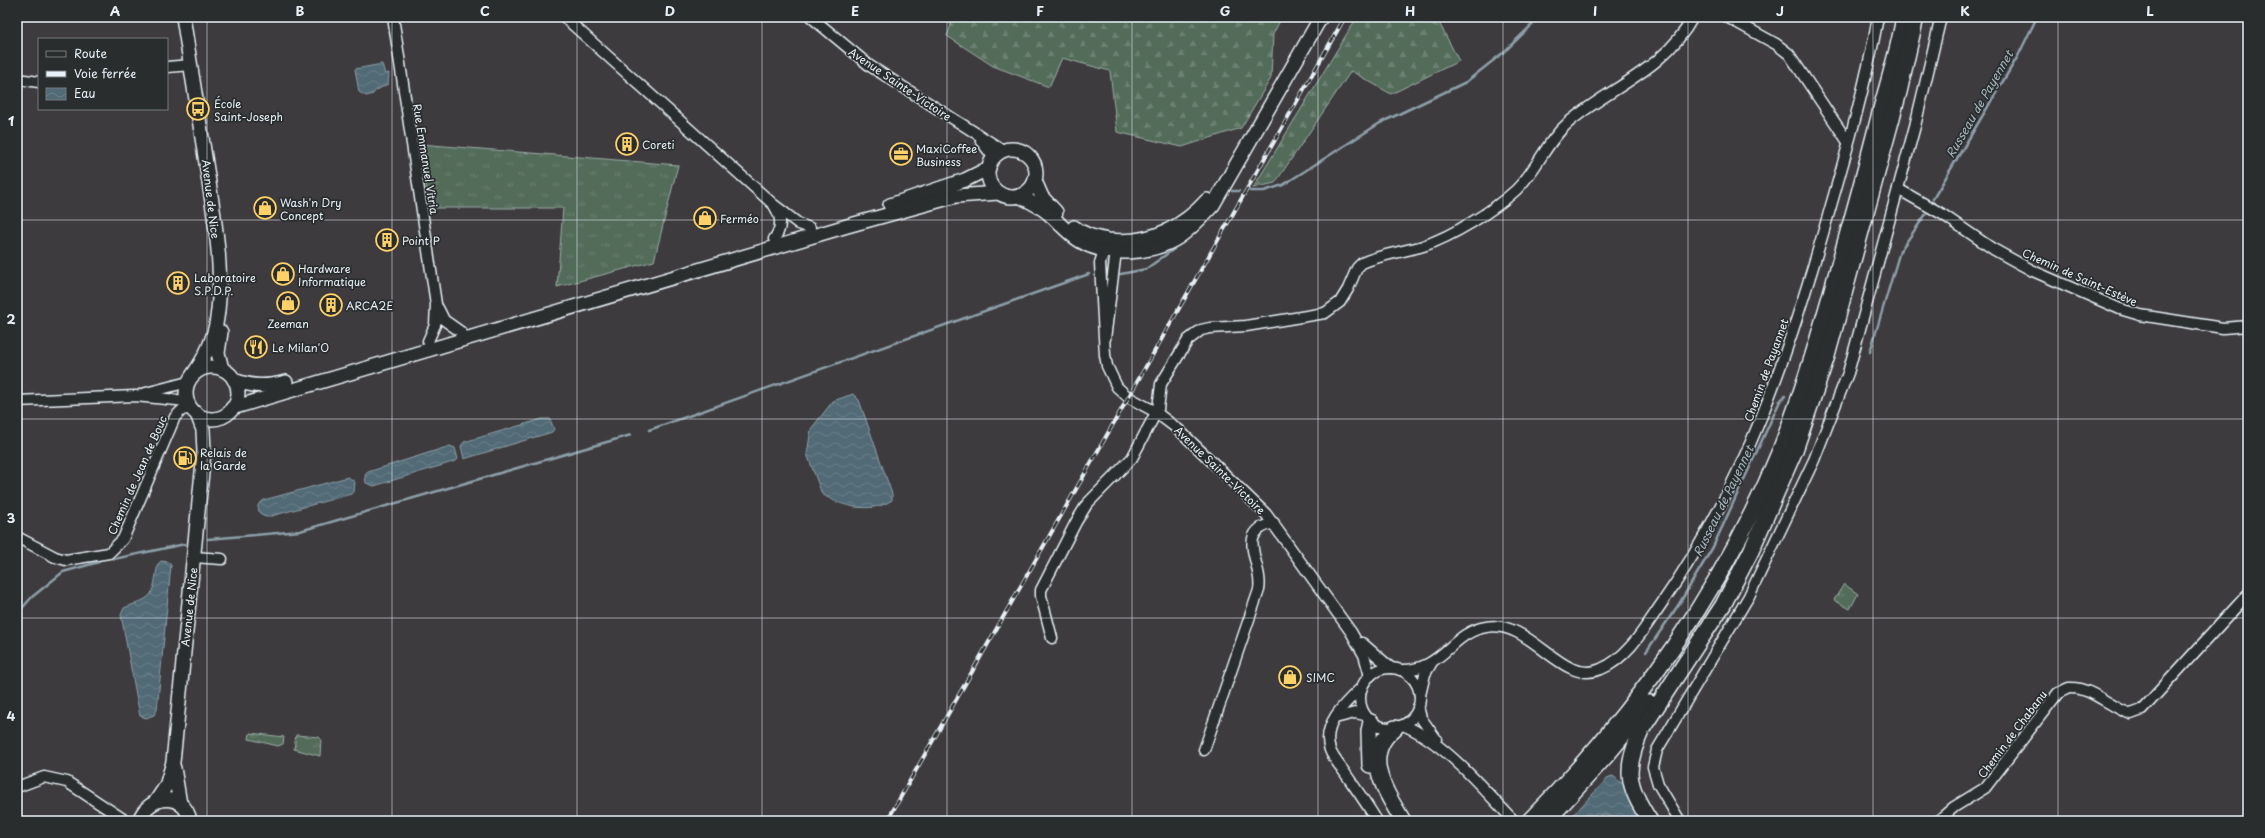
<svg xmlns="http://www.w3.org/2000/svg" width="2265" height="838" viewBox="0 0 2265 838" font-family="'Playpen Sans',sans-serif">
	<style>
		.grass { fill: url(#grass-tufts); stroke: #9eaea9 }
		.forest { fill: url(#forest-firs); stroke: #9eaea9 }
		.water { fill: url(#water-waves); stroke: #8da0aa }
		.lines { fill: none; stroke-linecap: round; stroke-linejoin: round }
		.stream { stroke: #8da0aa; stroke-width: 2.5 }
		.minor-casing { stroke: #e8f1f8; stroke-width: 13 }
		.major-casing { stroke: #e8f1f8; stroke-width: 16 }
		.highway-casing { stroke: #e8f1f8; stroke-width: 18 }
		.minor { stroke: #2a2d2e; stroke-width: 10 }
		.major { stroke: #2a2d2e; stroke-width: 13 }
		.highway { stroke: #2a2d2e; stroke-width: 15 }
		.rail-casing { stroke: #e8f1f8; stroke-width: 4 }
		.rail { stroke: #2a2d2e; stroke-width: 2.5; stroke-dasharray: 8; stroke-linecap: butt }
		.grid { fill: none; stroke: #e8f1f8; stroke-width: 1; stroke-opacity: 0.55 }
		.labels { text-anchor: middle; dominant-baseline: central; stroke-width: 3.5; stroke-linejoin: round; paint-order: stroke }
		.street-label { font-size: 11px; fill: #e8f1f8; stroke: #2a2d2e }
		.poi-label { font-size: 11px; fill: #e8f1f8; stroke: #2a2d2e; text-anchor: start }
		.water-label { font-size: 12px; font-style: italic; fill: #a4b4be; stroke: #2a2d2e }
		.neatline { fill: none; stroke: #e8f1f8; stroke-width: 1.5 }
		.grid-label { font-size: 13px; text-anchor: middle; font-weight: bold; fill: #e8f1f8 }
	</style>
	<defs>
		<pattern id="grass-tufts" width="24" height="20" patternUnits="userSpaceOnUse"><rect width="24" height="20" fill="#536c5a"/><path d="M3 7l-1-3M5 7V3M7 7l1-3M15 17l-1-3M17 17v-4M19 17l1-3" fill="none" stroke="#6c8172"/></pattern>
		<pattern id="forest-firs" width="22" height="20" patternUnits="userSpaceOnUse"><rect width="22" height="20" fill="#536c5a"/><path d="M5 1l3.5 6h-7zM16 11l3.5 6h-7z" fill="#6c8172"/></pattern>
		<pattern id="water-waves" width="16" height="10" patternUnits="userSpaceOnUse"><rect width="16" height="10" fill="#516a76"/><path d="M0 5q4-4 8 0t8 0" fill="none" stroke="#6a808a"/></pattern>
	</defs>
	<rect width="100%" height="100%" fill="#3e3b3e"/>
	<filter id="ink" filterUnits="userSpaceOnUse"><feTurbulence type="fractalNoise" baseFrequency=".025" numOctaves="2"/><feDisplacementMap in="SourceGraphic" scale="8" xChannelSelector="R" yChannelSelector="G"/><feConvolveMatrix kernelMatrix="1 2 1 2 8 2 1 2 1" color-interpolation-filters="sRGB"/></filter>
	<g filter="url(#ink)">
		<g class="grass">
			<polygon points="420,144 678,165 654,261 557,287 563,208 430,208"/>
			<polygon points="1844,584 1858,594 1850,609 1834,600"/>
			<polygon points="250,733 284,737 283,744 278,746 249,739"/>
			<polygon points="296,735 319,737 321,739 320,756 294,749"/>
		</g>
		<g class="forest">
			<polygon points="945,17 1282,17 1273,34 1271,78 1241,128 1182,147 1117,132 1110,71 1062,58 1049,87 993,66 947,36 951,25"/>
			<polygon points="1357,17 1436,17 1459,61 1391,94 1351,71 1275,183 1253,188"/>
		</g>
		<g class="water">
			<polygon points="382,64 385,74 389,73 388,84 375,91 373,94 366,96 359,92 355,69"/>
			<path d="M853,394l6,6 33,94v6c-20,14 -51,7 -70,-6l-15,-40 4,-25 22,-28z"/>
			<polygon points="542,419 550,419 554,429 552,432 464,459 461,446 464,442"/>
			<polygon points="450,446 455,448 458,459 456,461 374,486 366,483 365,475 368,472"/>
			<path d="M348,477l7,5 -1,10 -3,2 -83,23c-7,0 -10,-4 -10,-12l6,-5z"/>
			<path d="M161,561l7,1 3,3 -14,145 -3,5 -8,3 -6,-2 -19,-101 3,-7c33,-13 27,-10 34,-44z"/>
			<polygon points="1613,776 1623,784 1640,821 1598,814 1575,817 1573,815 1609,777"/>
		</g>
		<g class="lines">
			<g class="stream">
				<polyline points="1232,191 1239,191"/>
				<polyline points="1250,191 1264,191 1283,185 1380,123 1466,82 1504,52 1540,17"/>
				<polyline points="1933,199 2018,56 2037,17"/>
				<polyline points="1121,274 1146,269 1174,249"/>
				<polyline points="1870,352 1900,251 1926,214"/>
				<polyline points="649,430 1089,274"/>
				<polyline points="208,539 300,531 631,435"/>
				<polyline points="114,559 185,544"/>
				<polyline points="17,614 32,597 63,572 99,562"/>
				<polyline points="1646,652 1679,604 1713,547 1780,401 1785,396"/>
			</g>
			<g class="minor-casing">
				<g id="minor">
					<polyline points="393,17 436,304 435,325 428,341"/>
					<polyline points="564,17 774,205 799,224 810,228"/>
					<polyline points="811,17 870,66 1004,151"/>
					<polyline points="1727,17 1776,44 1789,54 1848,142"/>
					<polyline points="167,67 191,65"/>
					<polyline points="17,79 39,82"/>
					<polyline points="981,141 994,158"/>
					<polyline points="1898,189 1942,214 1993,249 2033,271 2120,309 2140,315 2223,328 2248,326"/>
					<path d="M774,239c8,-11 8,-21 1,-32"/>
					<polyline points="438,308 444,320 461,332"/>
					<polyline points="1105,339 1116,251 1112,240 1104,250 1100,263 1105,355 1107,366 1117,387 1128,397 1154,411 1179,430 1266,514 1351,632 1364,655 1370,676"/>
					<polyline points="142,394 188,382"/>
					<polyline points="17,401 135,396 187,401"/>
					<polyline points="17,537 55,557 66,560 109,553 123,539 175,417 182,410 191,408"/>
					<polyline points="194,557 222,559"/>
					<path d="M1052,638l-11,-42v-6l35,-68 11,-18 45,-46 26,-49 3,-25 27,-44 13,-10 9,-2 36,-2 79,-13 15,-11 8,-13 9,-21 5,-5c19,-9 41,-11 61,-17 30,-10 70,-35 93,-56 21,-20 30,-48 52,-67 42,-36 97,-53 125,-106"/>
					<polyline points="1362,643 1391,668"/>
					<circle cx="1390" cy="698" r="30"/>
					<path d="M1400,670c42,2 51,-38 86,-43 46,-8 75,60 115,42 27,-11 45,-43 61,-66 84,-120 126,-248 166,-387 19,-66 38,-132 50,-199"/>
					<path d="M1361,688c-16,15 -40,37 -31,62 3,8 10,16 15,23 11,16 22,31 32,48"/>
					<polyline points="1420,695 1425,674 1431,664"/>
					<polyline points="1418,707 1421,718 1436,739"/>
					<polyline points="1335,718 1355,713 1365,715"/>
					<path d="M1403,725c42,17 80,64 111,96"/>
					<path d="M1204,750l55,-160c5,-26 -26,-58 15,-67"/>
					<polyline points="17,787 44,777 67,782 126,821"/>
					<polyline points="1680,821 1658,784 1653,767 1657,750 1749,596 1814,460 1848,373 1915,126 1941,17"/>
					<path d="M1938,821l16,-14 31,-19 73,-95c3,-1 8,-4 11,-5 21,-2 42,20 62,26l11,-4 106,-116"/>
				</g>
			</g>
			<g class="major-casing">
				<g id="major">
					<path d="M183,17c8,53 17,106 25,159 7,46 16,96 9,142 -3,22 -12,40 -25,58"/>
					<circle cx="1012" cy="173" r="24"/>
					<polyline points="1035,181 1042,197 1056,212"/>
					<path d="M1019,196c10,5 21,10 29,17 11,9 20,21 32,28 28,17 73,13 99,-4 13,-9 23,-20 34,-32l108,-188"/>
					<polyline points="890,205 965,180 989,168"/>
					<path d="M1074,227c10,8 22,11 34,13 39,4 73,-11 99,-40"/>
					<polyline points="221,332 218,353 222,369"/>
					<circle cx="212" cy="393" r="26"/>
					<path d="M234,380c19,7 32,7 52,2"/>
					<polyline points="232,408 847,226 956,196 998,193"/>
					<polyline points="174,768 180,804"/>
					<polyline points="156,801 166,786 173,762 204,452 203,430 197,414"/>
					<path d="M139,821c9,-27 46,-30 51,0"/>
				</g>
			</g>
			<g class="highway-casing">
				<g id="highway">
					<path d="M1395,728c-35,27 -9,64 8,93"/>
					<polyline points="1370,765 1369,731 1371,722"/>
					<path d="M1529,821c105,-106 196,-234 252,-373 27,-69 46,-141 66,-212 12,-42 23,-84 34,-127 8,-30 18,-61 23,-92"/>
					<polyline points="1547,821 1607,755 1650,703"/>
					<path d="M1650,821c-24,-37 -26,-52 -8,-92l81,-124 28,-54 44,-101 32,-94 72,-264 17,-75"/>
				</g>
			</g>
			<use href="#minor" class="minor"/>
			<use href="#major" class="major"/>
			<use href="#highway" class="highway"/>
			<g class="rail-casing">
				<polyline id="rail" points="887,821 1345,17"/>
			</g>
			<use href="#rail" class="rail"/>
		</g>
	</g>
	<path class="grid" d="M207,17v804M392,17v804M577,17v804M762,17v804M947,17v804M1132,17v804M1318,17v804M1503,17v804M1688,17v804M1873,17v804M2058,17v804M17,220h2231M17,419h2231M17,618h2231"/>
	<defs>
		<g id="bus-ring" transform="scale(1.15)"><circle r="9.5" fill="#2a2d2e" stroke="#ffd166" stroke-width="1.5"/><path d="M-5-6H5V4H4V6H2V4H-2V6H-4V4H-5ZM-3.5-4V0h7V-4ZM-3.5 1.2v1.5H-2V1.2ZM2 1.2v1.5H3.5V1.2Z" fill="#ffd166"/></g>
		<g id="building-ring" transform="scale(1.15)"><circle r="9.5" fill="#2a2d2e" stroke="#ffd166" stroke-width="1.5"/><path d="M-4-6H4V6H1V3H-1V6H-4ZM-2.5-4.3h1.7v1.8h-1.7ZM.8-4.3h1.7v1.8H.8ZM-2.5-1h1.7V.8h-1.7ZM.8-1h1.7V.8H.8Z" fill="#ffd166"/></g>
		<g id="office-ring" transform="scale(1.15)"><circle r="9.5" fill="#2a2d2e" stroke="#ffd166" stroke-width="1.5"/><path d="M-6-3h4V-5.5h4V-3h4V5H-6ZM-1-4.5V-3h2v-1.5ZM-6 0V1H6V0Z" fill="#ffd166"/></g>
		<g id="shop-ring" transform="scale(1.15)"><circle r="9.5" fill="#2a2d2e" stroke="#ffd166" stroke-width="1.5"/><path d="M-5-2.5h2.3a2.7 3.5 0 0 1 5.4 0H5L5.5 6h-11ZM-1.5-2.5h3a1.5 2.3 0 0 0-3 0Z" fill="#ffd166"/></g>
		<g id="restaurant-ring" transform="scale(1.15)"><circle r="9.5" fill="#2a2d2e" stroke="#ffd166" stroke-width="1.5"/><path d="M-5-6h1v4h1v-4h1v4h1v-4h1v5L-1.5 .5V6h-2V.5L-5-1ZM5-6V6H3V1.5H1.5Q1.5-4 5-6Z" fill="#ffd166"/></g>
		<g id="fuel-ring" transform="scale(1.15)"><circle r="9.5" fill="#2a2d2e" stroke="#ffd166" stroke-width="1.5"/><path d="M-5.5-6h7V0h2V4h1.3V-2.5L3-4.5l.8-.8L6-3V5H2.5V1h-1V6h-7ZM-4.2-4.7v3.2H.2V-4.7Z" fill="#ffd166"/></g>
	</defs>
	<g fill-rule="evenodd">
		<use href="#bus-ring" x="198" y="109"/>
		<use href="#building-ring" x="627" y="144"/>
		<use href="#office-ring" x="901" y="154"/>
		<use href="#shop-ring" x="265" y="208"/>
		<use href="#shop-ring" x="705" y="218"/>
		<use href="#building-ring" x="387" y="240"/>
		<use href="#shop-ring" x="283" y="274"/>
		<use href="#building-ring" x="178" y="283"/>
		<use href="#shop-ring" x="288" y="303"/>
		<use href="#building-ring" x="331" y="305"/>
		<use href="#restaurant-ring" x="256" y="347"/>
		<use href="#fuel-ring" x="185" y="458"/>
		<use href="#shop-ring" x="1290" y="677"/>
	</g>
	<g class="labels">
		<g class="street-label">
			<text transform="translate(900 84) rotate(34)">Avenue Sainte-Victoire</text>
			<text transform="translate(426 159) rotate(81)">Rue Emmanuel Vitria</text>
			<text transform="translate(211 199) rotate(83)">Avenue de Nice</text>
			<text transform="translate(2080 277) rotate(24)">Chemin de Saint-Estève</text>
			<text transform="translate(1766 370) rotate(-70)">Chemin de Payannet</text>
			<text transform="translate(1220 470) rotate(44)">Avenue Sainte-Victoire</text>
			<text transform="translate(137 475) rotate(-66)">Chemin de Jean de Bouc</text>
			<text transform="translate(189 607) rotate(-84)">Avenue de Nice</text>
			<text transform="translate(2012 734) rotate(-53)">Chemin de Chabanu</text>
		</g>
		<g class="poi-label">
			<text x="214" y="103">École<tspan x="214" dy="13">Saint-Joseph</tspan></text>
			<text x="642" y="144">Coreti</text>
			<text x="916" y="148">MaxiCoffee<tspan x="916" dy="13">Business</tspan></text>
			<text x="280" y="202">Wash'n Dry<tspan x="280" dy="13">Concept</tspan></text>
			<text x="720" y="218">Ferméo</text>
			<text x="402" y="240">Point P</text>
			<text x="298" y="268">Hardware<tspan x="298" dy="13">Informatique</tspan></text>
			<text x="194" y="277">Laboratoire<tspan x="194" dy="13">S.P.D.P.</tspan></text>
			<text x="346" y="305">ARCA2E</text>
			<text x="288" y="323" text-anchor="middle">Zeeman</text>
			<text x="272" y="347">Le Milan'O</text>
			<text x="200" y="452">Relais de<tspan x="200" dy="13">la Garde</tspan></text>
			<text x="1306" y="677">SIMC</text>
		</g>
		<g class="water-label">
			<text transform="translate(1979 104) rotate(-60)">Russeau de Payennet</text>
			<text transform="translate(1723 501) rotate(-64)">Russeau de Payennet</text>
		</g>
	</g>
	<rect width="2265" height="838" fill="none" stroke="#2a2d2e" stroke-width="44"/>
	<rect x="38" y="38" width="130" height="72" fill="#2a2d2e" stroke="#767b7f"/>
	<rect x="46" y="51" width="20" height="6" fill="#2a2d2e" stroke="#767b7f"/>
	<text x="74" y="58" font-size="12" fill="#e8f1f8">Route</text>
	<rect x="46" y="71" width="20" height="6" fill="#e8f1f8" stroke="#767b7f"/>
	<text x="74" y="78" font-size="12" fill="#e8f1f8">Voie ferrée</text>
	<rect x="46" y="88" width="20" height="12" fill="url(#water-waves)" stroke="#767b7f"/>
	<text x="74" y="98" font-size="12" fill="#e8f1f8">Eau</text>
	<rect x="22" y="22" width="2221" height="794" class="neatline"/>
	<g class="grid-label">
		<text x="115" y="16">A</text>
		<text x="300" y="16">B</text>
		<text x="485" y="16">C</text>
		<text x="670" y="16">D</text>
		<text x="855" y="16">E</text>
		<text x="1040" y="16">F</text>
		<text x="1225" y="16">G</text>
		<text x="1410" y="16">H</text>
		<text x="1595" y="16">I</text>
		<text x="1780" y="16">J</text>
		<text x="1965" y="16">K</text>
		<text x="2150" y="16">L</text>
		<text x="11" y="126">1</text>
		<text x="11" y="324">2</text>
		<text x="11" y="523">3</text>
		<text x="11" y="721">4</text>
	</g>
</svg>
